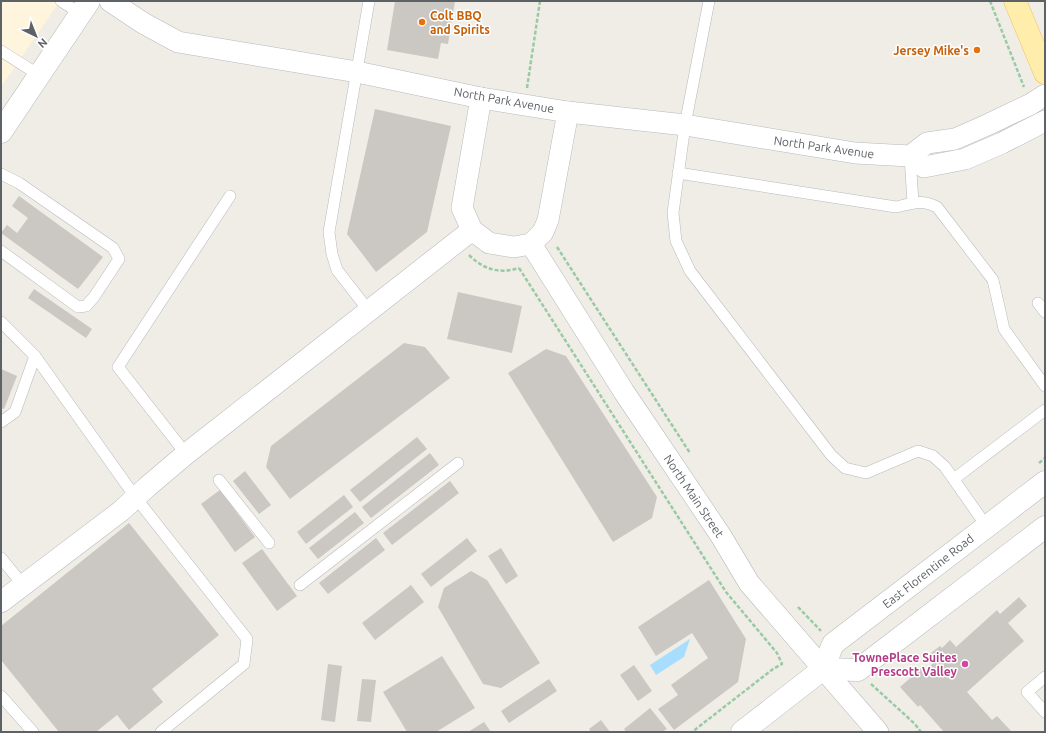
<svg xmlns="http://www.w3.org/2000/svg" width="1046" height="733" viewBox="0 0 1046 733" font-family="Ubuntu,sans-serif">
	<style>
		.commercial { fill: #fff5dc }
		.water { fill: #a7deff }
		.building { fill: #cbc8c3 }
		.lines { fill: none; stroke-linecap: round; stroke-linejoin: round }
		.service-casing { stroke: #b6b9bd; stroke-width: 12 }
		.minor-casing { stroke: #b6b9bd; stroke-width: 22 }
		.tertiary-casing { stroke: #b6b9bd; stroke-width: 23 }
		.primary-casing { stroke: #f8c157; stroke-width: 23 }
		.path { stroke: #9acaa5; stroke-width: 2.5; stroke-dasharray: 4 2; stroke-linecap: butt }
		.service { stroke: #fff; stroke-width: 11 }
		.minor { stroke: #fff; stroke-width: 21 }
		.tertiary { stroke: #fff; stroke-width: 22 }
		.primary { stroke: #ffedac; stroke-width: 22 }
		.food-dot { fill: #e8710a; stroke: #fff; stroke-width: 1.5 }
		.hotel-dot { fill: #d1479c; stroke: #fff; stroke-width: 1.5 }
		.labels { text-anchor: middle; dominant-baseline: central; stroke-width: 3; stroke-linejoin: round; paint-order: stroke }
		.food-label { font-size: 12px; font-weight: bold; fill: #c56008; stroke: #fff; text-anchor: start }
		.street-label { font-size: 12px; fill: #5d6267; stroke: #fff }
		.hotel-label { font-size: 12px; font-weight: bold; fill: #b23c85; stroke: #fff; text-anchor: end }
	</style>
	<rect width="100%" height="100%" fill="#f0ede6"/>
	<polygon class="commercial" points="1,1 60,1 1,87"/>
	<polygon class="water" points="690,639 684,657 656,675 650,665"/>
	<g class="building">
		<polygon points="395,1 455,1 448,44 441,43 438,59 387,50"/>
		<polygon points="375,109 451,126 427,232 376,272 347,234"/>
		<polygon points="19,196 103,257 78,289 1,233 7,225 17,233 28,218 12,206"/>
		<polygon points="34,289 92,329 86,338 28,298"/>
		<polygon points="458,292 522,306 512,353 447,339"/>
		<polygon points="404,343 425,347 450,378 290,499 266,467 271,446"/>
		<polygon points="546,349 566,356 657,497 652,518 613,542 508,373"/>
		<polygon points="1,369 17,376 4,409 1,408"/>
		<polygon points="417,437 427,449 360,502 350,490"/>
		<polygon points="430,453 439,465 371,518 362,507"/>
		<polygon points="245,471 271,505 259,514 233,481"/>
		<polygon points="450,481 459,493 392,545 383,533"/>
		<polygon points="220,490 255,537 235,552 201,504"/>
		<polygon points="344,495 353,507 306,544 297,532"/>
		<polygon points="355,512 364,523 318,559 309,548"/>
		<polygon points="129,523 219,635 152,689 163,702 129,730 117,715 96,732 59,732 1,660 1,626"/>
		<polygon points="376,538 385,550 328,594 319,583"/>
		<polygon points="467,538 477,551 431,587 421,574"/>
		<polygon points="501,548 518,576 506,584 488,556"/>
		<polygon points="262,549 297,596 277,611 242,563"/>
		<polygon points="471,571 487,580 540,663 501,688 483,684 438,607 444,588"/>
		<polygon points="709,580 746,639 738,682 674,730 658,709 678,695 671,685 708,658 692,633 656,656 638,627"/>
		<polygon points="411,585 424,602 375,640 362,623"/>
		<polygon points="1019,597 1027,606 1008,623 1024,641 967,692 992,720 997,716 1012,732 944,732 920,705 918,707 900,687 924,666 927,669 933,663 927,656 940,646 942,648 950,640 956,647 997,610 1000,614"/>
		<polygon points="442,656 475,708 436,732 407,732 383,692"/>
		<polygon points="328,664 342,666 335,722 321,720"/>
		<polygon points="634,665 652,691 638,701 620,675"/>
		<polygon points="362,679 376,680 371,722 357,721"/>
		<polygon points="549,679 557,691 509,723 501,711"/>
		<polygon points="650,708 667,729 662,732 626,732 624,729"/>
		<polygon points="601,720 610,732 591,732 589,729"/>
		<polygon points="484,722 491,732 468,732"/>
	</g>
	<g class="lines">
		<g class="service-casing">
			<g id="service">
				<polyline points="61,1 81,14"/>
				<polyline points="709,1 685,125 673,213 676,241 690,271 831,455 845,468 866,473 918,451 933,456 945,467 987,527"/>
				<polyline points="1,51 39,75"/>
				<polyline points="910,156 913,203"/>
				<path d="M678,173l218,34c17,-4 26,-8 41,0l56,73 11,49 41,57"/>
				<polyline points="1,174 19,183 113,248 119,259 94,297 86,306 78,307 1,251"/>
				<polyline points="1038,303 1045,312"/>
				<polyline points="369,311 337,270 332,254 329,232 369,1"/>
				<polyline points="1,322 35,356 136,498 247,639 244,664 161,732"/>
				<polyline points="1,422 15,412 35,356"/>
				<polyline points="186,454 118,367 230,196"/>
				<polyline points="954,479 1045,410"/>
				<polyline points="219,480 269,543"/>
				<polyline points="1,558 23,585"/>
				<polyline points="300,585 458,463"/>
				<polyline points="1045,677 1027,692 1045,712"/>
				<polyline points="1,696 33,732"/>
			</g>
		</g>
		<g class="minor-casing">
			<g id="minor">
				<polyline points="110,1 143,23 178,42 357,72 481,98 568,112 685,125 855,153 910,156"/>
				<polyline points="481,98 462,208 472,230 489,243 514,247 531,244 543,232 548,220 568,112"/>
				<polyline points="910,156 927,143 955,139 987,125 1031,104 1045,95"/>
				<polyline points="910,156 924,167 965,159 1002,143 1045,121"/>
				<polyline points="531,244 624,392 721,536 749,583 878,732"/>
				<polyline points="1,602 121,511 147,487 186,454 472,230"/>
			</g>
		</g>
		<g class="tertiary-casing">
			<g id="tertiary">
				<polyline points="1,132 89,1"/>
				<polyline points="823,669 858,670 1045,527"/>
				<polyline points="742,732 823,669 833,644 1045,482"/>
			</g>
		</g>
		<g class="primary-casing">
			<polyline id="primary" points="1015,1 1045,73"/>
		</g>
		<g class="path">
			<polyline points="990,1 1024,87"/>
			<polyline points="527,88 540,1"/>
			<polyline points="557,247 690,453"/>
			<path d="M469,255c15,15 31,19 50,13"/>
			<polyline points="519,268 726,592 777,653 782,664 773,669 692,732"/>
			<polyline points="1039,463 1045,458"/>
			<polyline points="798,607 821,631"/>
			<polyline points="871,684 915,724 921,732"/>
			<polyline points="796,732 797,732"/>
		</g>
		<use href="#service" class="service"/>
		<use href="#minor" class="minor"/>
		<use href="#tertiary" class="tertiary"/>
		<use href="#primary" class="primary"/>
	</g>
	<g class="food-dot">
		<circle cx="422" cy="22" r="4"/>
		<circle cx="977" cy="50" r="4"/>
	</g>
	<circle class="hotel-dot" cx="965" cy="664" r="4"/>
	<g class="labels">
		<g class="food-label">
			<text x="430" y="15">Colt BBQ<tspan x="430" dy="14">and Spirits</tspan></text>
			<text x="969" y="50" text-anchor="end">Jersey Mike's</text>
		</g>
		<g class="street-label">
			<text transform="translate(504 100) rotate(10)">North Park Avenue</text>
			<text transform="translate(824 147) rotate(8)">North Park Avenue</text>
			<text transform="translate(694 496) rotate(56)">North Main Street</text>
			<text transform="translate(928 571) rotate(-38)">East Florentine Road</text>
		</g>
		<g class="hotel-label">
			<text x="957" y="657">TownePlace Suites<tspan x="957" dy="14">Prescott Valley</tspan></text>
		</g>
	</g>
	<rect width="1046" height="733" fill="none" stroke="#5d6267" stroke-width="4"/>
	<g transform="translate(36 36) rotate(137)" stroke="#ffffff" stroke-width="3" paint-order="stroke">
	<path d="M0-3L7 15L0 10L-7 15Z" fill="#5d6267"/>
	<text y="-6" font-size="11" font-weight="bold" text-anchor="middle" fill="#5d6267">N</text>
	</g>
</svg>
